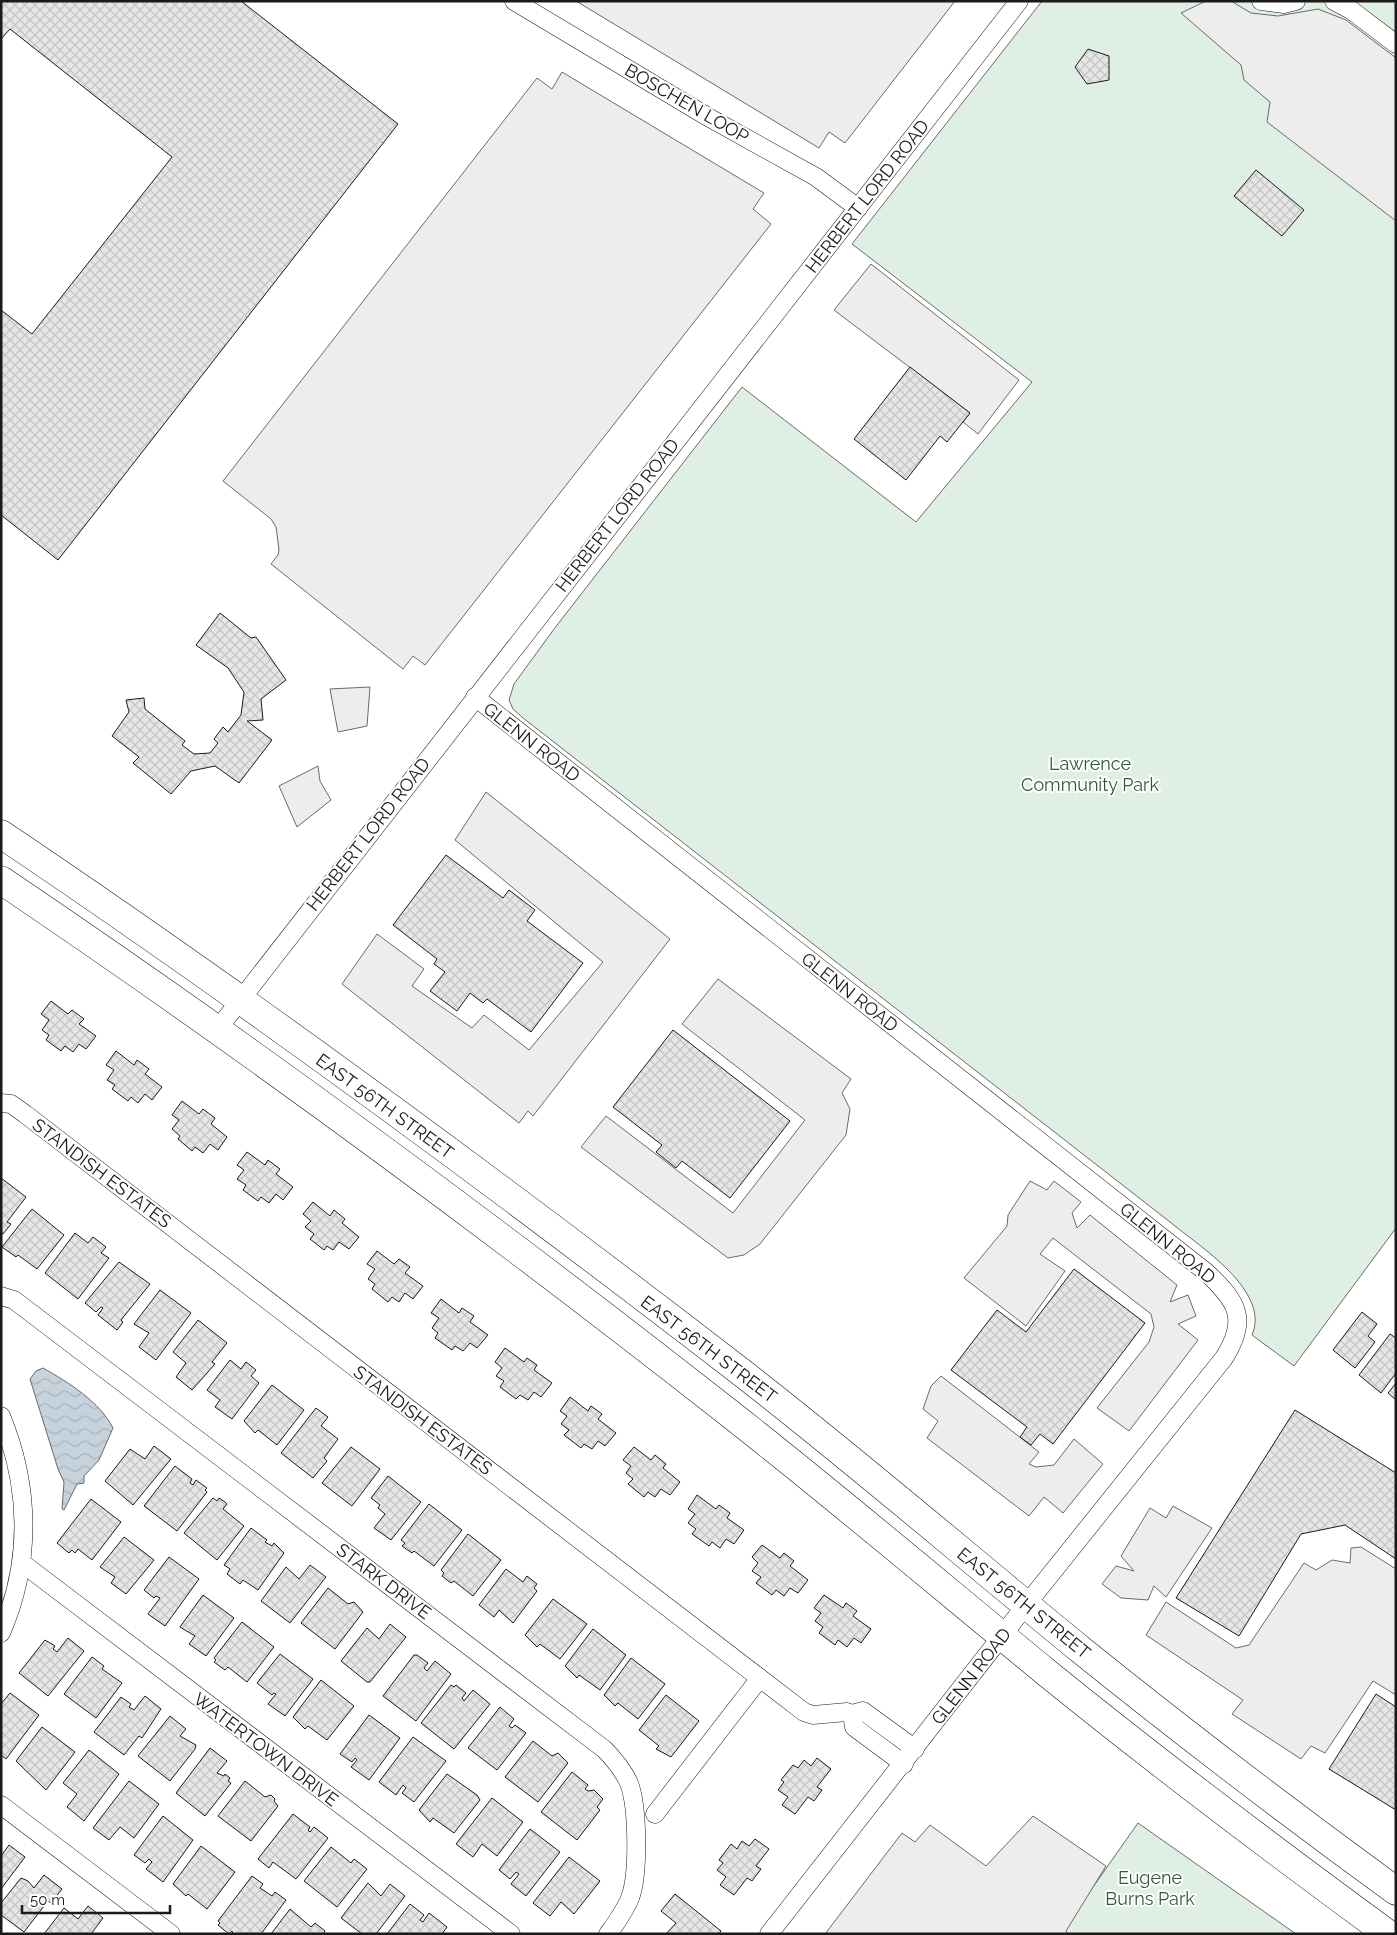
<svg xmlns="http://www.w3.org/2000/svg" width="1397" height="1935" viewBox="0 0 1397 1935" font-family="Raleway,sans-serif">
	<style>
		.park { fill: #e0efe3; stroke: #6a6a6a }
		.parking { fill: #ededed; stroke: #6a6a6a }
		.water { fill: url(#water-waves); stroke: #6a6a6a }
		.building { fill: url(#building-cross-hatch); stroke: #1a1a1a }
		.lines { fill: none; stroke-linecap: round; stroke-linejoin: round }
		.street-casing { stroke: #1a1a1a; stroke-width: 19 }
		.primary-casing { stroke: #1a1a1a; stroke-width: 29 }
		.street { stroke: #fff; stroke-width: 18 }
		.primary { stroke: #fff; stroke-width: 28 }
		.labels { text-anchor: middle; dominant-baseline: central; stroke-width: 4; stroke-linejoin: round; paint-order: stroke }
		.street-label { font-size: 18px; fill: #1a1a1a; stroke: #fff }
		.park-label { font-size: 18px; fill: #2b5a34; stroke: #fff }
	</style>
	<defs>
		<pattern id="water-waves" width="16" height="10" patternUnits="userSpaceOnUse" patternTransform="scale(1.25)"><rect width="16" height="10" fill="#c6d2dc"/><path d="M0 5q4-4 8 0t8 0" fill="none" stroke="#aab4bc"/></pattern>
		<pattern id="building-cross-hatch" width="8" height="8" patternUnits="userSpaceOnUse" patternTransform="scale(1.25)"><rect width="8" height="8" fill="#e6e6e6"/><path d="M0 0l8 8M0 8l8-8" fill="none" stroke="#c5c5c5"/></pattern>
	</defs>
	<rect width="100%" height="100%" fill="#fff"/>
	<g class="park">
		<path d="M1042,1h354v1227l-102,138 -42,-31c19,-44 -53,-89 -82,-113l-647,-504 -10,-9 -4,-9 5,-16 40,-55 188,-242 174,135 116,-140 -180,-138z"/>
		<polygon points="1138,1823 1296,1934 1060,1934"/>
	</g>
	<g class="parking">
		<polygon points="576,1 955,1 845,143 829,132 819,148"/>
		<polygon points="1206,1 1231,1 1251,13 1278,16 1318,9 1346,20 1396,58 1396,221 1267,122 1270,102 1244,80 1241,65 1181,13"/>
		<polygon points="562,72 764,193 753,209 771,224 425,665 413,656 403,669 271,564 278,555 279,550 276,527 271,519 223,481 537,78 552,89"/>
		<polygon points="871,264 1019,380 978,434 963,422 970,413 834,310"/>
		<polygon points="370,687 367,726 338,732 330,689"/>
		<polygon points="318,766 320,781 331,800 297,827 279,786"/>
		<polygon points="486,792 670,939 533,1116 528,1111 519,1123 342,984 377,934 424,969 412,986 472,1028 484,1015 529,1050 603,962 455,840"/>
		<polygon points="718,979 851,1079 842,1093 850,1109 846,1135 760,1244 744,1255 728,1258 581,1147 606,1116 733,1213 805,1120 682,1024"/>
		<polygon points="1030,1181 1047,1190 1054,1181 1081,1202 1072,1213 1077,1228 1090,1215 1177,1285 1170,1302 1188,1295 1196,1316 1178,1324 1198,1340 1129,1431 1097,1408 1149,1342 1154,1327 1151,1314 1053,1238 1040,1254 1065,1271 1026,1326 964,1278 1007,1226 1008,1215"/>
		<polygon points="941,1376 1039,1452 1029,1464 1036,1467 1054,1465 1074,1439 1103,1464 1063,1513 1044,1497 1029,1516 927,1438 938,1421 923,1409 931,1386"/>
		<polygon points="1173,1506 1212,1528 1166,1597 1154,1586 1148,1600 1121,1598 1102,1584 1116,1566 1134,1571 1121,1556 1150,1508 1166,1518"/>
		<polygon points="1361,1547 1396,1569 1396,1695 1373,1681 1325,1753 1311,1746 1301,1759 1232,1714 1243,1700 1146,1635 1166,1602 1236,1648 1249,1645 1304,1563 1316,1570 1332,1560 1350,1563 1351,1548"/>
		<polygon points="1033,1816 1106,1866 1066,1931 1068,1934 825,1934 902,1833 915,1842 930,1825 986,1866"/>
	</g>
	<path class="water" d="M43,1368c25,14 57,34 70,60l-14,32 -15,16v7l-7,1 -13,26 -2,-1 2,-27 -6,-13 -28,-90 6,-8z"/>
	<g class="building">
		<polygon points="1,1 241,1 398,124 58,560 1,515 1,310 32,334 172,157 10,29 1,39"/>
		<polygon points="1088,49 1109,56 1109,80 1087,84 1075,67"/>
		<polygon points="1256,170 1304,210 1282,236 1234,196"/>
		<polygon points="910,367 970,413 947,442 940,436 906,480 854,439"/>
		<polygon points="220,613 251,638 256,637 286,680 261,699 263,720 247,721 272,740 239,783 215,766 191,771 171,794 133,763 139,757 112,736 129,712 126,700 144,698 145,709 185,741 182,745 194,754 210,753 218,743 214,739 223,727 228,732 241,715 244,692 228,668 196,645"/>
		<polygon points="446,855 503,898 509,890 535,910 527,921 583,963 531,1032 487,999 483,1003 470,993 457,1011 430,991 445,972 434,964 437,959 393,925"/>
		<polygon points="51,1001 68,1014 72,1010 84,1019 79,1024 96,1036 86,1049 79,1044 73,1052 65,1046 61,1051 46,1040 49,1035 42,1030 49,1020 41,1014"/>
		<polygon points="673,1030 790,1121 730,1198 682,1161 676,1168 656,1152 662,1145 613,1107"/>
		<polygon points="116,1051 134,1065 137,1060 149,1069 145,1074 162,1087 152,1100 145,1094 138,1103 131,1097 128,1101 112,1089 115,1085 107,1080 114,1070 106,1065"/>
		<polygon points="182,1101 199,1114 203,1109 215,1118 211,1124 227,1137 218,1150 210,1144 203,1153 195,1147 192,1151 178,1139 180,1136 172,1129 179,1120 172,1115"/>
		<polygon points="247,1152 265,1165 268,1160 280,1169 276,1174 293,1187 283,1200 276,1194 269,1203 261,1197 258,1201 243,1190 246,1185 237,1179 244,1170 237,1165"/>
		<polygon points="1,1178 26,1197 7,1222 11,1224 3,1234 1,1233"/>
		<polygon points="313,1202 330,1216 334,1210 345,1219 342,1223 359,1237 349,1249 339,1242 333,1250 327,1246 324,1250 310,1239 314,1234 305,1227 311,1221 303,1214"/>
		<polygon points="32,1209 64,1235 37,1269 18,1255 16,1257 2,1247"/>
		<polygon points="75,1233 88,1243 93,1237 106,1247 101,1253 109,1258 78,1299 45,1273"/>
		<polygon points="377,1251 394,1264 399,1259 410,1267 405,1273 423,1286 413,1299 405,1293 399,1302 392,1297 388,1302 372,1289 375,1284 368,1279 375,1269 367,1264"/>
		<polygon points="119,1262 150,1284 121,1320 123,1322 117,1330 98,1315 103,1308 101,1307 96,1312 85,1303"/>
		<polygon points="1074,1269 1145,1323 1053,1444 1040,1434 1031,1445 1020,1437 1027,1427 951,1370 997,1310 1026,1332"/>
		<polygon points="160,1290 191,1313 156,1360 139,1347 149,1333 134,1324"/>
		<polygon points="441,1299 459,1313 462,1308 474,1316 470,1322 488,1335 477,1348 470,1343 463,1351 455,1346 452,1350 435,1338 438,1333 432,1328 439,1318 431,1313"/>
		<polygon points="1362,1312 1377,1324 1368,1336 1375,1342 1355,1368 1333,1350"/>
		<polygon points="198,1320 227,1343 212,1362 215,1364 192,1390 176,1377 186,1363 173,1352"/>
		<polygon points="1390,1334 1396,1338 1396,1373 1381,1393 1359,1375"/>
		<polygon points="505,1348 524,1362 527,1358 537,1365 534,1370 552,1383 541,1397 534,1392 528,1400 520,1395 516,1399 500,1387 504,1381 496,1376 502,1368 495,1362"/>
		<polygon points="230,1360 241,1369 246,1362 256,1370 251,1376 259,1383 232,1419 215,1407 220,1400 207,1390"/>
		<polygon points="1396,1383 1396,1400 1388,1393"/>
		<polygon points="272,1385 304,1410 277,1445 258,1430 255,1433 244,1421"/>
		<polygon points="570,1397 588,1411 591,1406 602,1414 598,1419 616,1433 605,1446 598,1441 592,1449 584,1444 581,1448 564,1435 569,1430 561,1424 567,1416 560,1411"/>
		<polygon points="316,1408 328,1417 321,1426 338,1439 324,1458 327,1461 313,1478 281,1453"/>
		<polygon points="1295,1410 1396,1473 1396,1559 1345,1525 1301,1534 1239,1636 1176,1598"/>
		<polygon points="154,1446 171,1459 133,1505 105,1481 130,1449 145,1459"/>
		<polygon points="351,1447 380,1469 352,1506 322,1483"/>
		<polygon points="634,1447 651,1460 655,1455 666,1464 663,1468 680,1482 670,1495 661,1489 655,1497 648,1492 644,1497 628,1484 633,1479 626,1473 631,1466 623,1460"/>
		<polygon points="175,1466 192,1479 190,1483 193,1485 196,1480 207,1488 205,1490 207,1492 177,1531 144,1506"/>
		<polygon points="388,1476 421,1502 391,1540 374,1528 385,1514 378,1508 380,1505 371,1498"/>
		<polygon points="697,1495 716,1509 719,1505 730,1513 727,1518 744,1530 734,1544 726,1539 720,1548 712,1542 709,1546 692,1534 696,1529 688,1523 695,1514 688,1509"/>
		<polygon points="213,1498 217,1501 219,1498 225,1502 227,1504 223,1509 244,1526 217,1560 184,1533"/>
		<polygon points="91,1499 121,1522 92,1560 78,1549 75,1553 72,1550 69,1553 57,1543"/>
		<polygon points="429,1504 462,1530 434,1566 414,1551 412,1553 402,1546 405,1543 401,1540"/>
		<polygon points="251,1528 267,1540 265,1542 272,1546 274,1543 284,1553 258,1590 243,1580 240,1584 227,1574 230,1569 224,1565"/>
		<polygon points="468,1534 501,1560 473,1596 454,1581 451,1583 442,1576 444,1573 441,1570"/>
		<polygon points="124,1537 154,1560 126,1594 111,1583 115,1577 100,1567"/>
		<polygon points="762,1545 780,1558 784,1553 794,1561 790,1566 808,1580 798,1593 790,1588 784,1596 776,1590 772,1595 756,1583 761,1577 752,1571 758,1563 752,1557"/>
		<polygon points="169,1557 199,1579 165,1626 148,1614 160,1598 156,1596 154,1598 144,1590"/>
		<polygon points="310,1565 326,1577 290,1623 261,1601 286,1567 299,1579"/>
		<polygon points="506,1569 523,1582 527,1576 537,1584 534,1588 537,1591 513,1623 499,1610 494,1617 479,1605"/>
		<polygon points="328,1588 348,1604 354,1602 363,1612 335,1649 301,1623"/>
		<polygon points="203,1595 234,1618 206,1656 189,1644 195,1636 180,1627"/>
		<polygon points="824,1595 843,1608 846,1603 857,1611 853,1616 871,1629 861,1643 854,1638 847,1647 838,1640 835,1645 819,1633 823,1627 815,1621 821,1613 814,1608"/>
		<polygon points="553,1599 587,1624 560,1659 540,1644 537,1647 525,1635"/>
		<polygon points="242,1622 274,1647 247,1682 228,1667 225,1670 214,1662 216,1660 214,1658"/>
		<polygon points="390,1624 406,1637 370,1682 367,1682 341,1661 367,1628 379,1639"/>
		<polygon points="593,1629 626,1655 600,1690 579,1675 577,1678 565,1666"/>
		<polygon points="68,1638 84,1651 48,1696 19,1673 45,1640 55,1646 53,1649 57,1652"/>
		<polygon points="280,1654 313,1679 285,1716 268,1704 276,1694 274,1693 272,1695 257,1683"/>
		<polygon points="414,1655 417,1655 428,1663 424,1668 427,1671 435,1661 451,1674 416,1721 383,1696"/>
		<polygon points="92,1657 104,1666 102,1669 122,1683 96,1718 64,1694"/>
		<polygon points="631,1658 665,1684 638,1719 618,1703 615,1706 604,1695"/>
		<polygon points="321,1680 354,1706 327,1740 308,1726 305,1729 293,1717"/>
		<polygon points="451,1685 454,1687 456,1685 466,1693 462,1698 464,1701 473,1690 490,1704 454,1749 421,1723"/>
		<polygon points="10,1693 39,1715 6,1759 1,1755 1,1704"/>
		<polygon points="1376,1694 1396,1707 1396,1810 1329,1769"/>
		<polygon points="666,1695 699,1721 671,1757 656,1749 659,1746 639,1730"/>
		<polygon points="145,1696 161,1709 142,1738 139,1736 124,1755 94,1732 121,1697 131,1704 129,1707 134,1710"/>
		<polygon points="500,1707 514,1719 509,1726 512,1728 515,1725 526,1733 497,1770 468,1748"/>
		<polygon points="369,1715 400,1738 369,1780 351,1767 357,1760 355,1758 352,1762 340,1754"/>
		<polygon points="170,1716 186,1729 180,1736 196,1745 195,1749 170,1781 138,1756"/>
		<polygon points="42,1727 75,1752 46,1790 16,1761"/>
		<polygon points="413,1737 446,1761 414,1802 402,1793 406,1788 403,1785 396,1795 379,1782"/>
		<polygon points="533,1741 552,1756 558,1753 568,1763 538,1802 505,1777"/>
		<polygon points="210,1748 227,1761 217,1773 224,1776 225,1774 230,1778 228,1781 231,1783 205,1816 176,1793"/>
		<polygon points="89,1750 119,1774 84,1821 67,1807 77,1794 63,1783"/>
		<polygon points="817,1758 831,1769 817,1787 822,1790 814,1801 808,1797 795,1814 782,1805 788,1797 778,1790 784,1782 781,1780 793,1765 798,1768 804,1760 811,1766"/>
		<polygon points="572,1772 588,1785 585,1789 588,1791 594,1790 603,1799 597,1807 600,1810 577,1840 541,1812"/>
		<polygon points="447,1774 477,1795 480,1800 454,1833 433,1818 430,1822 419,1810"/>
		<polygon points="129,1781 159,1804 134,1838 120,1827 109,1840 93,1828"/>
		<polygon points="245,1781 265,1797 271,1795 275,1799 274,1801 278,1806 251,1841 218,1816"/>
		<polygon points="492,1798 523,1822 497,1856 482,1844 473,1857 456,1844"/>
		<polygon points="293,1814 310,1827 308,1830 310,1832 314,1827 328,1838 296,1879 273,1862 269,1868 258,1859"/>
		<polygon points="163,1816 193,1840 163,1882 146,1869 152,1862 149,1859 145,1863 134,1855"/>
		<polygon points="530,1829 560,1852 526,1896 511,1884 519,1874 516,1872 510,1879 499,1870"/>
		<polygon points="755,1839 769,1849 756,1866 761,1869 752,1881 747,1878 734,1895 720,1885 726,1877 717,1870 723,1863 719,1860 731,1844 737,1849 742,1841 749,1846"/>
		<polygon points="9,1845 25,1857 1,1889 1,1856"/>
		<polygon points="201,1846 235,1872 207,1909 188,1894 186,1896 173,1884"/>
		<polygon points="331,1847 351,1863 354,1859 367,1869 337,1907 304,1881"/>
		<polygon points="569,1857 600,1881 574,1914 561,1902 550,1916 533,1903"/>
		<polygon points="44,1875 62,1889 51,1903 48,1901 24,1932 1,1915 1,1903 21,1878 28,1881 34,1888"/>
		<polygon points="252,1876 263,1884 260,1888 272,1896 275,1892 286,1900 261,1934 233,1934 232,1931 229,1934 218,1925 220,1923 218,1921"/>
		<polygon points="368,1883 381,1896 390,1884 405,1896 376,1934 362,1934 341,1918"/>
		<polygon points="675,1894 721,1931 719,1934 666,1934 676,1923 661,1911"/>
		<polygon points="410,1904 424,1915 420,1920 423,1922 429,1913 447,1927 442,1934 387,1934"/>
		<polygon points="88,1906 103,1918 91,1934 44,1934 64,1908 78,1919"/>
		<polygon points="290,1909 311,1927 315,1923 325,1931 323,1934 271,1934"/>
	</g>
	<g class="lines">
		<g class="street-casing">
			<g id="street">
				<polyline points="514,1 708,117 816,177 858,208"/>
				<polyline points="1261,1 1284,4 1296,1"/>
				<polyline points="1334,1 1351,10 1396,44"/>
				<path d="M475,697l731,575c31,29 43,47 18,86l-198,247 -257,329"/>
				<polyline points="217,1030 1019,1"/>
				<polyline points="1,1103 11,1104 25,1114 804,1712 813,1715 847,1712 852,1714 863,1711 915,1749"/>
				<path d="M1,1296l13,4 590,449c10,10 19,21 25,34 9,24 10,91 1,115 -5,13 -14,25 -22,36"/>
				<path d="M1,1416c29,70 31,146 0,217"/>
				<polyline points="22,1563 511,1934"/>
				<polyline points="852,1714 854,1727 904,1764"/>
				<polyline points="1,1805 171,1934"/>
				<polyline points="655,1814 760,1678"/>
			</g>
		</g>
		<g class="primary-casing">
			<g id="primary">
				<path d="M1,834c253,170 499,352 740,538 116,90 227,186 340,278 103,83 208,163 315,241"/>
				<path d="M1,880c249,168 491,347 728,533 107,84 212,173 318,260 111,90 225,176 341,261"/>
			</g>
		</g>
		<use href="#street" class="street"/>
		<use href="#primary" class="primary"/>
	</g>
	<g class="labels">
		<g class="street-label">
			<text transform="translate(687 103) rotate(30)">BOSCHEN LOOP</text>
			<text transform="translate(867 196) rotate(-52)">HERBERT LORD ROAD</text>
			<text transform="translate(617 515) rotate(-52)">HERBERT LORD ROAD</text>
			<text transform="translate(532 742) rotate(38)">GLENN ROAD</text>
			<text transform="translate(368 834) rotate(-52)">HERBERT LORD ROAD</text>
			<text transform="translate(850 992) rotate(38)">GLENN ROAD</text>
			<text transform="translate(385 1106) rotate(36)">EAST 56TH STREET</text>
			<text transform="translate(102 1173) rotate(37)">STANDISH ESTATES</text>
			<text transform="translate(1168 1243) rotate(39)">GLENN ROAD</text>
			<text transform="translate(709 1349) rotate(37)">EAST 56TH STREET</text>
			<text transform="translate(423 1420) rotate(37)">STANDISH ESTATES</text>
			<text transform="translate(384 1581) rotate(37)">STARK DRIVE</text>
			<text transform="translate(1024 1603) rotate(39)">EAST 56TH STREET</text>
			<text transform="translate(971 1676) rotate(-52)">GLENN ROAD</text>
			<text transform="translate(266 1749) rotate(37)">WATERTOWN DRIVE</text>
		</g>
		<g class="park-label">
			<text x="1090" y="763">Lawrence<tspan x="1090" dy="21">Community Park</tspan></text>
			<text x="1150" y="1877">Eugene<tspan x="1150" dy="21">Burns Park</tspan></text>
		</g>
	</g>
	<rect width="1397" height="1935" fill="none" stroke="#1a1a1a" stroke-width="5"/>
	<path d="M22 1905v8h148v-8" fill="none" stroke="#1a1a1a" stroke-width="2.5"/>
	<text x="30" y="1905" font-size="15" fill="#1a1a1a" stroke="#ffffff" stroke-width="4" paint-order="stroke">50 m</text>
</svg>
